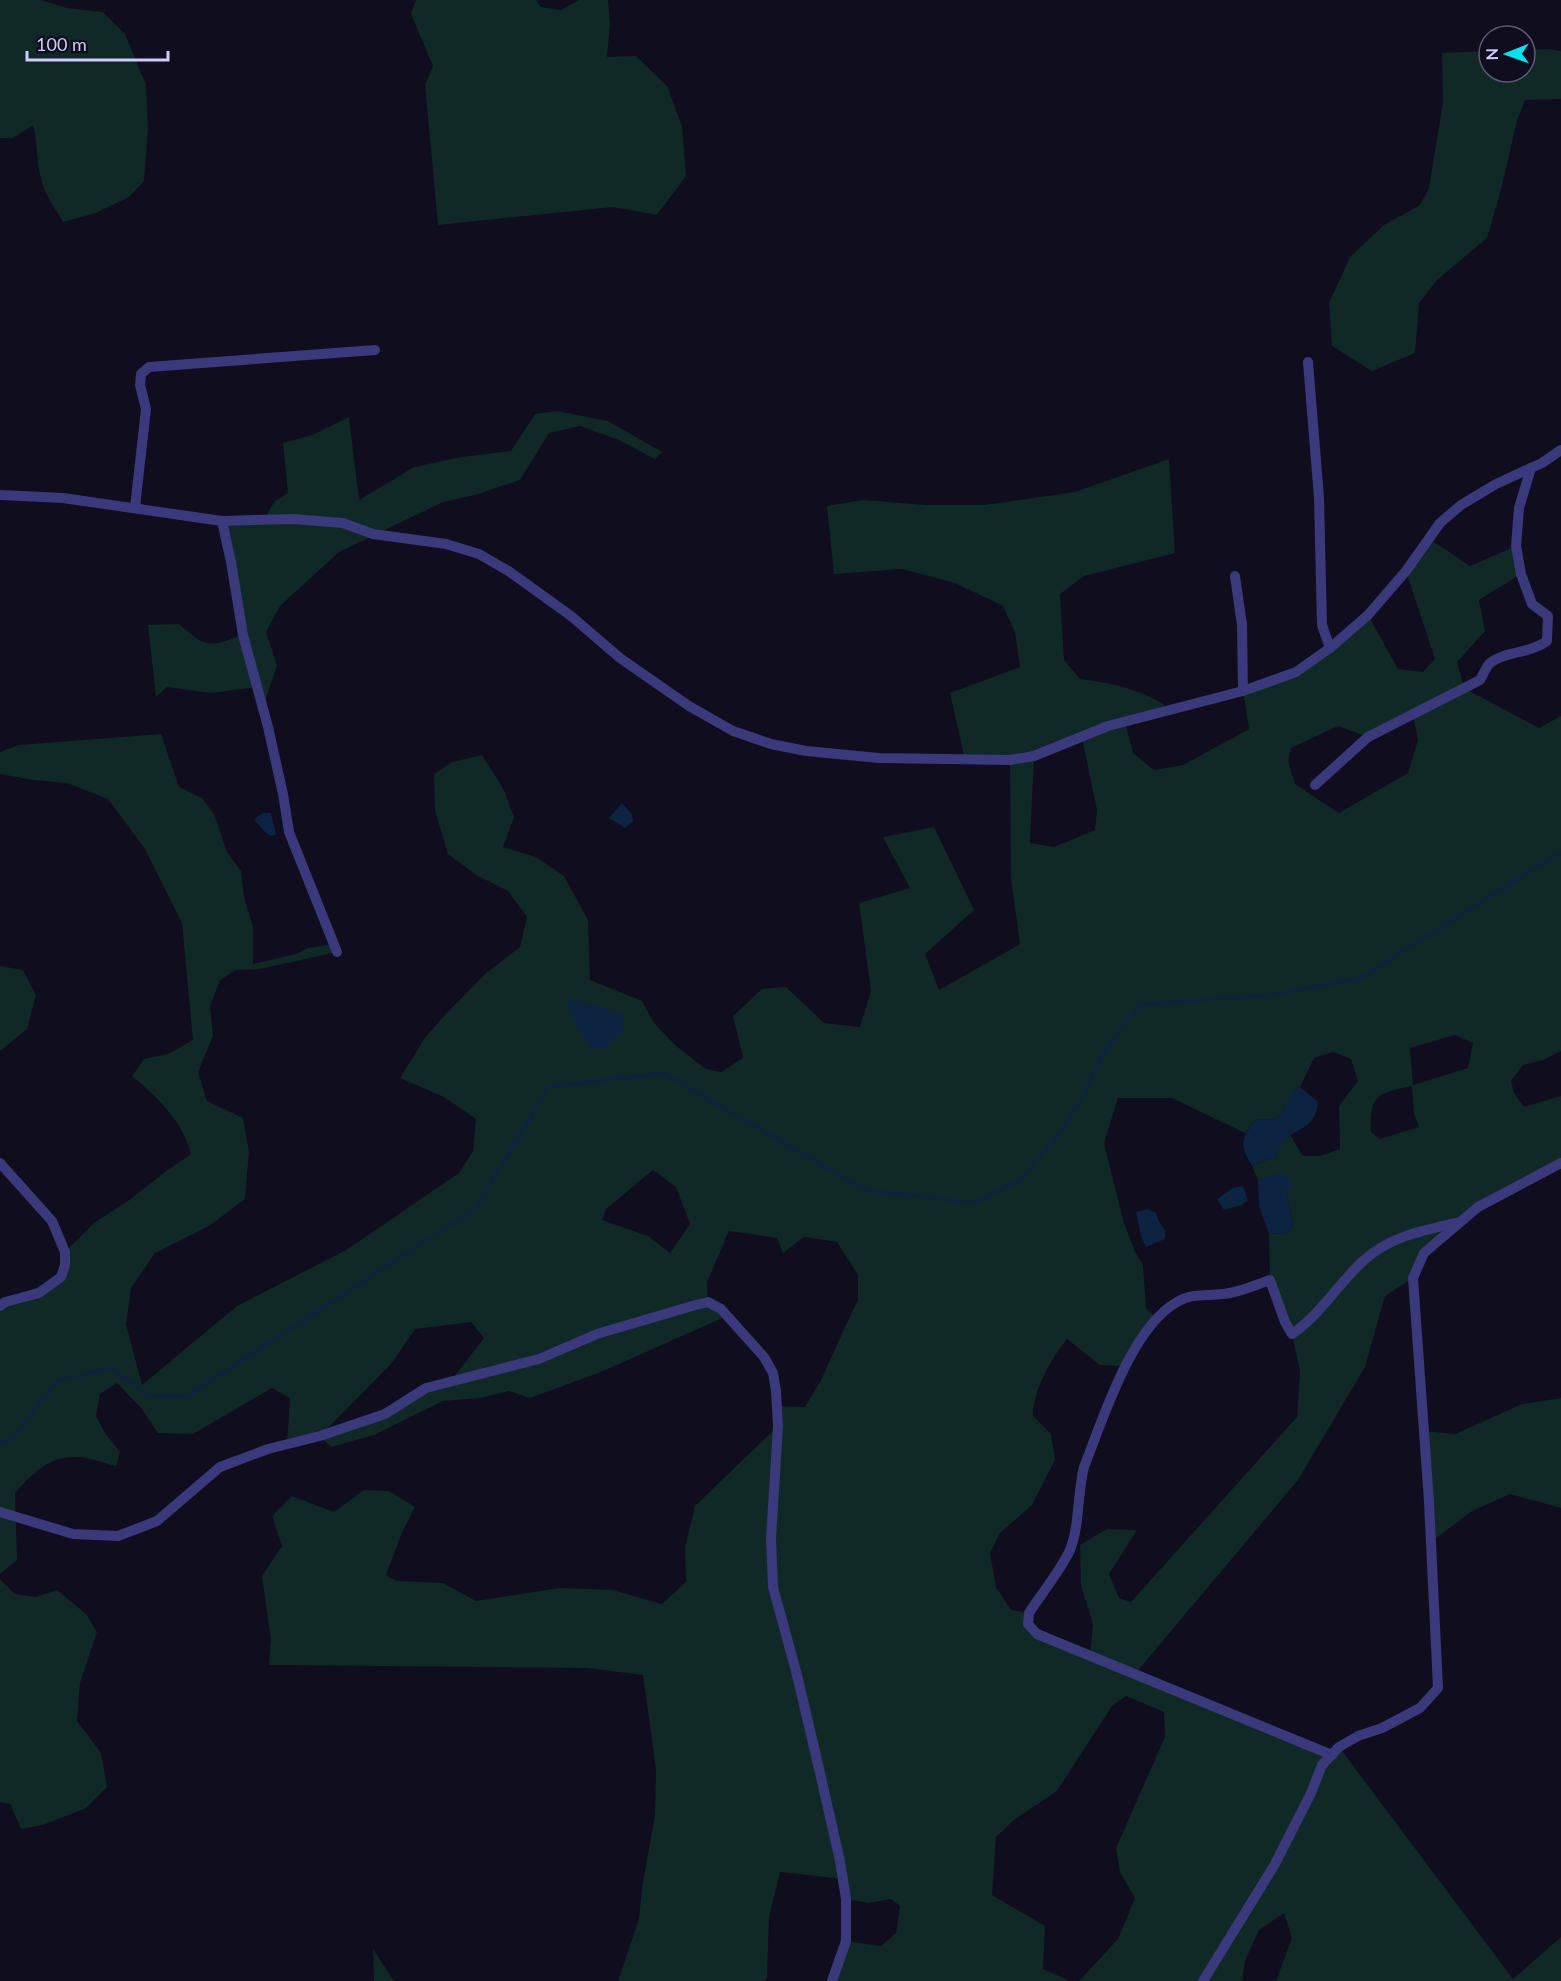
<svg xmlns="http://www.w3.org/2000/svg" width="1561" height="1981" viewBox="0 0 1561 1981" font-family="Lato,sans-serif">
	<style>
		.green { fill: #102826; fill-rule: evenodd }
		.water { fill: #0d2342 }
		.lines { fill: none; stroke-linecap: round; stroke-linejoin: round }
		.stream { stroke: #0d2342; stroke-width: 3 }
		.minor { stroke: #39397c; stroke-width: 10 }
	</style>
	<rect width="100%" height="100%" fill="#0f0d1e"/>
	<g class="green">
		<path d="M0,0h41l26,8 36,4 22,22 21,51 2,43 -4,53 -15,16 -33,16 -33,9c-8,-14 -19,-28 -22,-44 -5,-17 -3,-35 -8,-53l-20,13h-13z"/>
		<polygon points="416,0 536,0 541,7 561,10 579,0 608,0 610,24 607,57 636,56 667,86 682,126 686,176 657,215 613,207 438,225 425,85 433,66 411,14"/>
		<polygon points="1548,49 1561,51 1561,99 1525,100 1517,121 1501,190 1487,238 1437,280 1419,303 1415,353 1372,371 1332,346 1329,303 1350,257 1384,225 1420,205 1429,188 1443,102 1442,53 1489,51 1489,72 1525,72 1525,50"/>
		<path d="M557,411l51,10 54,31 -7,7 -36,-19 -39,-14 -31,7 -29,47 -45,15 -32,7 -104,50 -59,54 -14,26 11,33 -14,42 -6,-20 -46,6 -44,-6 -11,10 -8,-72 31,-1c29,25 29,23 64,11l-21,-114 42,-2 11,-18 13,-8 -5,-50 29,-8 37,-18 10,83 55,-33 47,-10 50,-6 24,-37z"/>
		<path d="M1169,459l6,94 -91,23 -24,18 4,66 16,19c33,4 64,11 92,31l-47,12 8,31 21,17 29,-5 66,-36 -6,-38 53,-19 72,-57 30,54 25,3 12,-13 -29,-88 22,-33 42,28 46,-20 5,28 -42,26 6,31 -28,31 7,26 75,40 22,-12v335l-18,9 -20,5 -12,16 3,12 10,14 37,-11v67l-83,44 -54,46 -11,25 -28,18 -20,71 -67,113 -163,194 196,81 8,-8 174,232 48,-42v44h-285l16,-43 -8,-25 -25,17 -14,31 -3,20h-163l39,-42 17,-41 -15,-26 -4,-24 49,-111 -1,-25 -38,-16 -14,10 -55,85 -43,29 -18,17 -4,58 53,31 -2,43 27,12h-238l14,-40 35,5 15,-13 4,-27 -9,-7 -22,4 -23,-4 -3,-20 -63,-7 -11,45 -2,61 -2,3h-147l21,-62 3,-31 13,-73 1,-46 -13,-94 -56,-7 -318,-3 2,-25 -9,-64 20,-30 -10,-30 20,-20 42,16 30,-22 25,1 26,16 -13,26 -16,42 11,6 46,2 33,18 84,-13 53,2 49,14 24,-22 -1,-35 10,-41 83,-80 -1,-20 28,1 16,-27 37,-81v-24l-21,-33 -33,-5 -21,16 -6,-15 -48,-7 -22,51 1,20 19,14 -126,56 -71,26 -21,-7 -29,7 -37,3 -69,34 -43,12 -12,-11 -32,8 3,-46 -18,-10 -79,46 -35,-1 -17,-25 -24,-25 -17,11 -4,22 9,17 15,19 -4,14c-13,-3 -29,-10 -42,-9 -26,0 -43,18 -59,36l2,67 -17,14v-271l61,-26 4,-25 30,-30 33,-21 37,-29 26,-18c-9,-34 -33,-56 -59,-78l12,-17 24,-5 25,-14 -11,-117 -37,-74 -37,-50 -41,-16 -34,-3 -33,-6v-22l19,-7 142,-11 18,53 23,11 12,16 13,38 14,19 3,26 9,30v37l43,-10 12,-6 26,-4 3,8 -77,17 -24,1 -16,10 -10,26 3,30 -15,36 9,29 36,17 6,34 -4,47 -36,27 -54,27 -24,35 -5,36 16,61 95,-79 109,-56 113,-77 14,-22 3,-32 -32,-22 -44,-19 24,-39 19,-22 42,-43 35,-27 7,-30 -19,-26 -32,-16 -28,-21 -13,-43 -1,-37 18,-12 30,-7 21,33 11,29 -11,30 33,10 28,19 24,44 2,60 52,21 12,22 22,23 30,23 15,3 22,-14 -10,-42 29,-27 24,-2 38,36 36,4 11,-36 -12,-88 51,-15 -27,-51 51,-10 40,83 -49,44 14,36 81,-46 -9,-65 -1,-118 -45,-1 -15,-67 70,-26 -5,-34 -12,-27 -48,-23 -53,-14 -68,5 -7,-68 36,-6 63,5h58l91,-13zM1413,714l5,26 -10,33 -69,40 -44,-29 -7,-23 3,-13 47,-22 30,11zM1082,738l15,72 -2,20 -41,17 -24,-4 4,-86zM1455,1035l18,8 -5,25 -55,17 -3,-37zM1333,1052l18,7 7,22 -19,25 1,43 -20,7h-17l-13,-21 -12,11 -2,11 -24,8 6,16 8,-4 21,16 6,34 -9,7 -15,-1 1,47 22,54 8,37 -3,46 -166,185 -12,-4 -10,-24 28,-44 -30,-1 -27,16 1,41 12,38 -3,31 -62,-31 1,-11 -18,-3 -15,-23 -6,-34 10,-20 32,-28 23,-45 -4,-26 -18,-18c0,-26 18,-57 34,-77l33,26 26,1 31,-47 -11,-11 -3,-43 -8,-13 -11,-29 -20,-80 14,-45h54l73,35 10,-13 23,-1 15,-27 7,-5 14,-29zM1412,1086l2,28 5,13 -39,12 -9,-7c-2,-38 8,-39 41,-46zM653,1170l23,17 14,37 -20,29 -22,-17 -46,-16 4,-11zM471,1322l13,16 -34,44 -129,53 70,-71 24,-35z"/>
		<polygon points="0,966 23,970 36,995 27,1029 0,1051"/>
		<polygon points="1561,1398 1561,1508 1510,1494 1472,1511 1431,1542 1424,1431 1455,1434 1522,1404"/>
		<polygon points="0,1579 15,1594 36,1597 57,1590 86,1614 97,1632 80,1683 77,1721 101,1753 107,1787 86,1808 43,1825 21,1829 10,1804 0,1802"/>
		<polygon points="373,1949 394,1981 374,1981"/>
	</g>
	<g class="water">
		<polygon points="622,803 632,814 633,821 625,828 609,818"/>
		<polygon points="264,813 271,813 276,834 272,836 267,834 255,821 256,817"/>
		<path d="M568,998l55,16v18l-18,17h-13c-12,-14 -24,-33 -24,-51z"/>
		<path d="M1300,1087l18,15c-2,34 -35,23 -42,55l-24,8c-13,-19 -11,-27 3,-45l23,-1 15,-28z"/>
		<polygon points="1283,1173 1292,1184 1287,1193 1293,1227 1284,1234 1269,1233 1259,1207 1258,1181 1266,1177"/>
		<polygon points="1243,1186 1248,1200 1242,1205 1224,1210 1217,1199 1233,1188"/>
		<polygon points="1148,1209 1156,1213 1159,1222 1165,1230 1165,1239 1146,1247 1141,1236 1136,1212"/>
	</g>
	<g class="lines">
		<polyline class="stream" points="0,1443 14,1437 57,1381 111,1368 149,1396 189,1395 475,1209 549,1087 663,1073 865,1190 974,1203 1020,1180 1052,1143 1081,1101 1104,1053 1139,1005 1278,994 1361,978 1561,852"/>
		<g class="minor">
			<polyline points="1308,362 1319,498 1322,625 1330,648"/>
			<polyline points="0,495 63,498 222,521 294,519 343,523 373,534 446,544 479,554 510,572 571,616 620,658 689,706 733,731 771,744 806,751 879,758 1010,760 1034,756 1108,726 1243,691 1296,672 1330,648 1368,615 1406,571 1440,523 1461,505 1496,484 1542,463 1561,450"/>
			<polyline points="135,507 146,409 140,385 141,374 149,367 375,350"/>
			<polyline points="222,521 231,562 243,635 268,727 283,794 289,832 337,952"/>
			<polyline points="1235,576 1242,625 1243,691"/>
			<path d="M1315,785l53,-48 112,-57c3,-5 6,-13 10,-17 15,-12 40,-9 57,-22l1,-25 -16,-12 -11,-30 -5,-28 3,-38 12,-40"/>
			<polyline points="0,1163 52,1221 65,1252 65,1265 61,1277 39,1293 5,1302 0,1306"/>
			<polyline points="0,1512 73,1534 118,1536 157,1521 220,1467 268,1449 320,1436 385,1414 426,1388 539,1359 597,1334 692,1306 708,1302 721,1309 764,1357 773,1373 776,1391 778,1426 771,1538 773,1587 797,1675 820,1773 840,1861 846,1899 846,1941 832,1981"/>
			<path d="M1332,1755l-295,-121 -9,-10 1,-11c11,-17 33,-45 41,-63 10,-26 7,-55 14,-83 19,-48 47,-139 93,-165 15,-9 29,-6 45,-8 16,-1 33,-9 48,-14l15,42 7,12c29,-20 46,-50 71,-73 27,-25 62,-31 97,-39"/>
			<polyline points="1203,1981 1275,1864 1311,1793 1322,1765 1339,1747 1358,1736 1382,1728 1420,1708 1438,1688 1429,1502 1413,1278 1424,1253 1478,1207 1561,1163"/>
		</g>
	</g>
	<g transform="translate(1507 54) rotate(269)"><circle r="28" fill="#0f0d1e" stroke="#5c5977" stroke-width="1.5"/>
	<path d="M0-4.5L10 22L0 15L-10 22Z" fill="#07e0ed"/>
	<text y="-9" font-size="16" font-weight="bold" text-anchor="middle" fill="#cfcbfd">N</text>
	</g>
	<path d="M27 51v9h141v-9" fill="none" stroke="#cfcbfd" stroke-width="3"/>
	<text x="36" y="51" font-size="18" fill="#cfcbfd" stroke="#0f0d1e" stroke-width="4.5" paint-order="stroke">100 m</text>
</svg>
